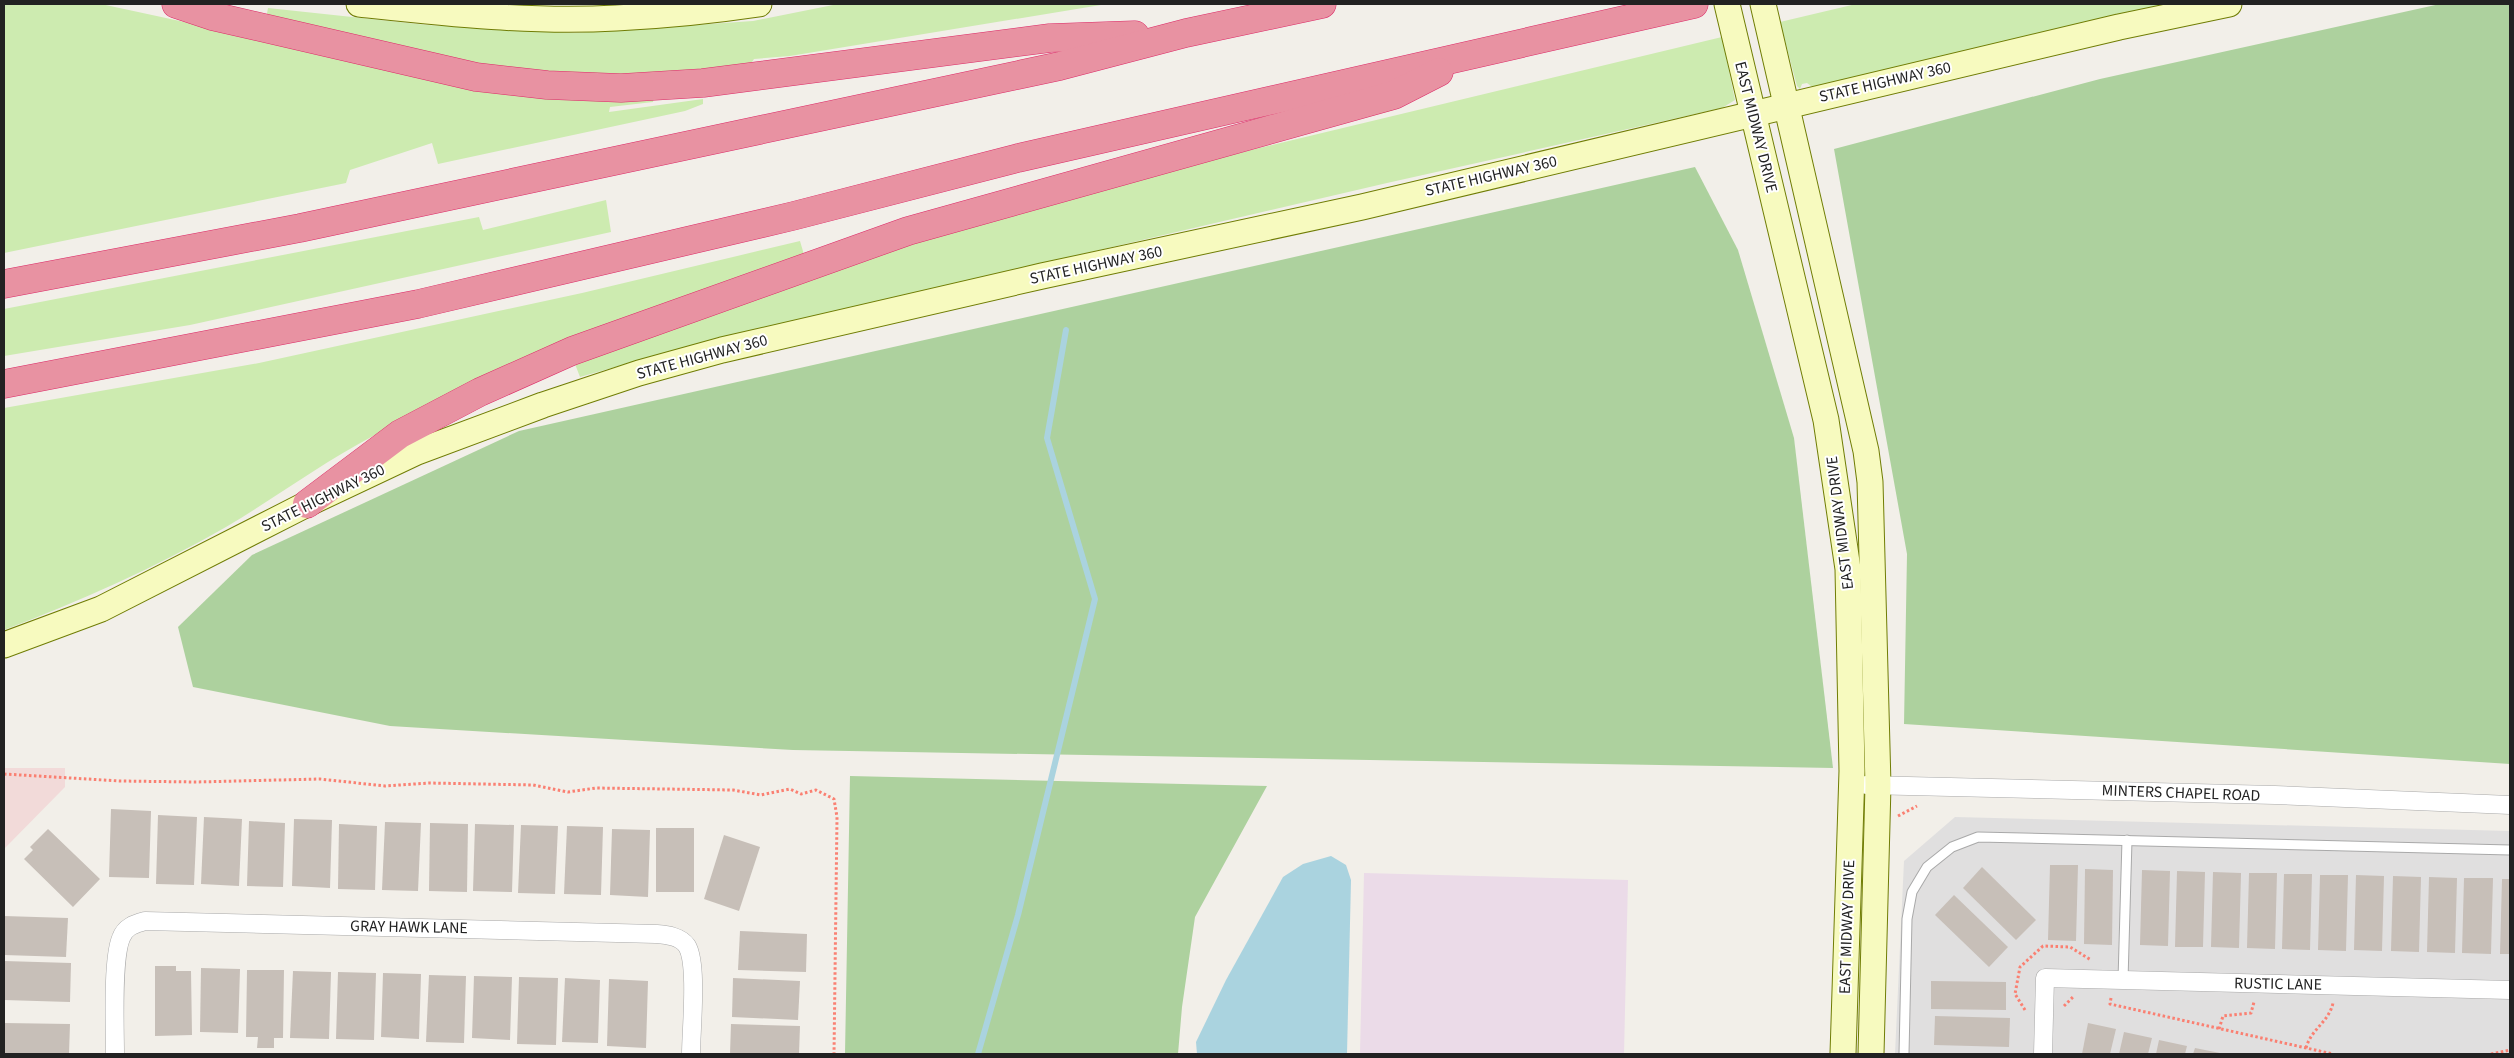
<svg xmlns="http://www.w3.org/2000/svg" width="2514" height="1058" viewBox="0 0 2514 1058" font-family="'Source Sans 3',sans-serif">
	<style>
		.residential { fill: #e0dfdf }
		.commercial { fill: #f2dad9 }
		.industrial { fill: #ebdbe8 }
		.grass { fill: #cdebb0 }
		.forest { fill: #add19e }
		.water { fill: #aad3df }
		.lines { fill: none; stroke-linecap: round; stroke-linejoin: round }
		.stream { stroke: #aad3df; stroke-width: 6 }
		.building { fill: #c7bfb8 }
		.service-casing { stroke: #a9a9a9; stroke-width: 11 }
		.minor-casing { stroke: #a9a9a9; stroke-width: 19 }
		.secondary-casing { stroke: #707d05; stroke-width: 27 }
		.motorway-casing { stroke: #dc2a67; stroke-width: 29 }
		.path { stroke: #fa8072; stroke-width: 3; stroke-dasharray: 2.5 2.5; stroke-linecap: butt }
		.service { stroke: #fff; stroke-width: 9 }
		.minor { stroke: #fff; stroke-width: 18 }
		.secondary { stroke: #f7fabf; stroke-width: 25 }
		.motorway { stroke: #e892a2; stroke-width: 28 }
		.labels { text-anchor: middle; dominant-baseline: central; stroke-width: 4; stroke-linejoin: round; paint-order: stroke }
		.street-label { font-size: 16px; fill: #222; stroke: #fff }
	</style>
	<rect width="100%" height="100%" fill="#f2efe9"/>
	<polygon class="residential" points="1955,817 2510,831 2510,1054 1895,1054 1904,861"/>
	<polygon class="commercial" points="4,768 65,768 65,787 4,849"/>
	<polygon class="industrial" points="1364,873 1628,880 1624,1054 1360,1054"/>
	<g class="grass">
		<polygon points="4,4 101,4 254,37 654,96 653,102 610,107 609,112 703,99 703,104 685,111 438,164 432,143 350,170 346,183 4,253"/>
		<polygon points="838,4 1107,4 790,56 754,59 750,65 718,70 605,77 494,68 266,19 268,8 427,25 574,33 753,21"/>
		<polygon points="1856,4 2174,4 1821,86 1811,86 1807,83 1802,84 1800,89 1797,86 1780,22"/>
		<polygon points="1722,37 1735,100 1722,108 1387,183 700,343 580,377 575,364 822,274 975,224 1076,194 1255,149"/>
		<polygon points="606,200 611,232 190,325 4,356 4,309 479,217 483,230"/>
		<path d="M800,241l5,17c-145,56 -295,104 -432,178 -51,27 -98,62 -147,91 -71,41 -146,74 -222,103v-222l255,-45 323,-70z"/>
	</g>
	<g class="forest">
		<polygon points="2440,4 2510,4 2510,764 1904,724 1907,554 1834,149 2100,79"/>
		<polygon points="1695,167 1738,250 1794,438 1833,768 793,750 390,726 193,687 178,627 252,555 519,431"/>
		<polygon points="850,776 1267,786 1195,917 1182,1007 1178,1054 845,1054"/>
	</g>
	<polygon class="water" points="1331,856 1346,865 1351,880 1347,1054 1197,1054 1196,1042 1226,980 1283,877 1303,864"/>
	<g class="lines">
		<polyline class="stream" points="978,1054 1018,915 1095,599 1047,438 1066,330"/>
	</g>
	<g class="building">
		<polygon points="111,809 151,811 149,878 109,877"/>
		<polygon points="158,815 197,817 194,885 156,884"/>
		<polygon points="204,817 242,819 239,886 201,884"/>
		<polygon points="294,819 332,820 330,888 292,886"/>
		<polygon points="249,821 285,823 283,887 247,886"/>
		<polygon points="385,822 421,823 418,891 382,890"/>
		<polygon points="430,823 468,824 467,892 429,891"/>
		<polygon points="339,824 377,826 375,890 338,889"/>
		<polygon points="475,824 514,825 512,892 473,891"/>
		<polygon points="521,825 558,826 555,894 518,893"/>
		<polygon points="567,826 603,827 601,895 564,894"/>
		<rect x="656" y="828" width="38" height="64"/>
		<polygon points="48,829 100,879 73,907 24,859 33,850 30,847"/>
		<polygon points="612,829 650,830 648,897 610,895"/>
		<polygon points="724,835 760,847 739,911 704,899"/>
		<polygon points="2050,865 2078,865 2076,941 2048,940"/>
		<polygon points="1982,867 2036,920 2016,940 1963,888"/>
		<polygon points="2085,869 2113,870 2112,945 2084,944"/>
		<polygon points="2142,870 2170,871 2168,946 2140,945"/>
		<polygon points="2177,871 2205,872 2203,947 2175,947"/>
		<polygon points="2213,872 2241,873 2239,948 2211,947"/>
		<polygon points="2249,873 2277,873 2275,949 2247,948"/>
		<polygon points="2284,874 2312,874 2310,950 2282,949"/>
		<polygon points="2320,875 2348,875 2346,951 2318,950"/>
		<polygon points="2356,875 2384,876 2382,951 2354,950"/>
		<polygon points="2393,876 2421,877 2419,952 2391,951"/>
		<polygon points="2429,877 2457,878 2455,953 2427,952"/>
		<polygon points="2464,878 2493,878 2491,954 2462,953"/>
		<polygon points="2502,879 2510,879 2510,954 2500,954"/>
		<polygon points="1954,895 2008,947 1989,967 1935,915"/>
		<polygon points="4,916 68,918 66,957 4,955"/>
		<polygon points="740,931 807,934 806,972 738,970"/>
		<polygon points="4,961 71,963 70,1002 4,1000"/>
		<polygon points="155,966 176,966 176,971 191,971 192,1035 155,1036"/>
		<polygon points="201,968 240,969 238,1033 200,1032"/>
		<polygon points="247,970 284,970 283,1038 274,1038 274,1048 257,1048 258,1037 246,1037"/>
		<polygon points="293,971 331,972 329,1039 290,1038"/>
		<polygon points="338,972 376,973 374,1040 336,1039"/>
		<polygon points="383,973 421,974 419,1039 381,1037"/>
		<polygon points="429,975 466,976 464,1043 426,1042"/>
		<polygon points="474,976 512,977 510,1040 472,1038"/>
		<polygon points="519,977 558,978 556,1045 517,1044"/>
		<polygon points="565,978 600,980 598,1043 562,1042"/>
		<polygon points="733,978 800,981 798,1020 732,1017"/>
		<polygon points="609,979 648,981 646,1048 607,1046"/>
		<polygon points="1931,981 2006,982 2006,1010 1931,1009"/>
		<polygon points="1935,1016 2010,1018 2009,1047 1934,1045"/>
		<polygon points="4,1023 70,1024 69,1054 4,1054"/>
		<polygon points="2088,1023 2116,1029 2110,1054 2082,1054"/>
		<polygon points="731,1024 800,1026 799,1054 730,1054"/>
		<polygon points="2124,1032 2152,1038 2148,1054 2119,1054"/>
		<polygon points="2159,1040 2187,1046 2185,1054 2156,1054"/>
		<polygon points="2195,1048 2220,1053 2220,1054 2193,1054"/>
	</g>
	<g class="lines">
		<g class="service-casing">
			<g id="service">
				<polyline points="2123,980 2127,840"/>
				<polyline points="1904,1054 1907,919 1912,892 1927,867 1952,847 1978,837 2510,850"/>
			</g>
		</g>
		<g class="minor-casing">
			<g id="minor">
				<polyline points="1866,785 2275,795 2510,805"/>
				<path d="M115,1054c0,-26 -3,-94 6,-116 4,-11 13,-14 24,-17l511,13c11,1 24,2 31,12 11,18 4,85 4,108"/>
				<polyline points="2043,1054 2045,978 2510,990"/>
			</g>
		</g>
		<g class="secondary-casing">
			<g id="secondary">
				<path d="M359,4c84,9 172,19 257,14 48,-2 96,-7 143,-14"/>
				<polyline points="1727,4 1826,420 1848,569 1852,771 1843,1054"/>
				<polyline points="1763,4 1866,451 1870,482 1878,785 1871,1054"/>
				<polyline points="4,645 101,609 307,504 417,452 543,405 639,373 722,350 1042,276 1362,207 2119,27 2229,4"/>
			</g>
		</g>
		<g class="motorway-casing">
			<g id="motorway">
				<polyline points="176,4 212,16 476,77 547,85 621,88 703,83 1050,38 1135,35"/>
				<polyline points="4,284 300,228 1060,66 1186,33 1322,4"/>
				<polyline points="4,384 418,304 793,216 1018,158 1694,4"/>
				<polyline points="307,504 400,434 480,392 572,351 908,231 1394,95 1439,72"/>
			</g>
		</g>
		<g class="path">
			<polyline points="4,774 120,781 196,782 320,779 385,786 429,783 533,785 568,792 596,788 733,790 761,795 790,789 801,794 816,790 834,799 837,817 834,1054"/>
			<polyline points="1898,816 1917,806"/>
			<polyline points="2111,998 2110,1004 2333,1054"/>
			<polyline points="2064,1006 2073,997"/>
			<polyline points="2025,1010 2015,994 2020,967 2043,946 2070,947 2091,960"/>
			<polyline points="2219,1029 2223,1016 2251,1013 2254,1002"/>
			<path d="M2306,1048c5,-19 23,-26 27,-45"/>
			<polyline points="2491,1054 2510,1050"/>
		</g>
		<use href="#service" class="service"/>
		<use href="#minor" class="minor"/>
		<use href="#secondary" class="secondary"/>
		<use href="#motorway" class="motorway"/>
	</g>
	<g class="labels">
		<g class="street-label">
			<text transform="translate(1885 82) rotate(-13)">STATE HIGHWAY 360</text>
			<text transform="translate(1756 127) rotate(76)">EAST MIDWAY DRIVE</text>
			<text transform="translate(1491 176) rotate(-13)">STATE HIGHWAY 360</text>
			<text transform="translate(1096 265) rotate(-12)">STATE HIGHWAY 360</text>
			<text transform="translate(702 357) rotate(-15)">STATE HIGHWAY 360</text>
			<text transform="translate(323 498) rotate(-26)">STATE HIGHWAY 360</text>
			<text transform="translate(1840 523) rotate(-97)">EAST MIDWAY DRIVE</text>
			<text transform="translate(2181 793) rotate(2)">MINTERS CHAPEL ROAD</text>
			<text transform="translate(409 927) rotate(1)">GRAY HAWK LANE</text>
			<text transform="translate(1847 927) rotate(-88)">EAST MIDWAY DRIVE</text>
			<text transform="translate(2278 984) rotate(1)">RUSTIC LANE</text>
		</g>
	</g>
	<rect width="2514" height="1058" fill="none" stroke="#222222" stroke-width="10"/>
</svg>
